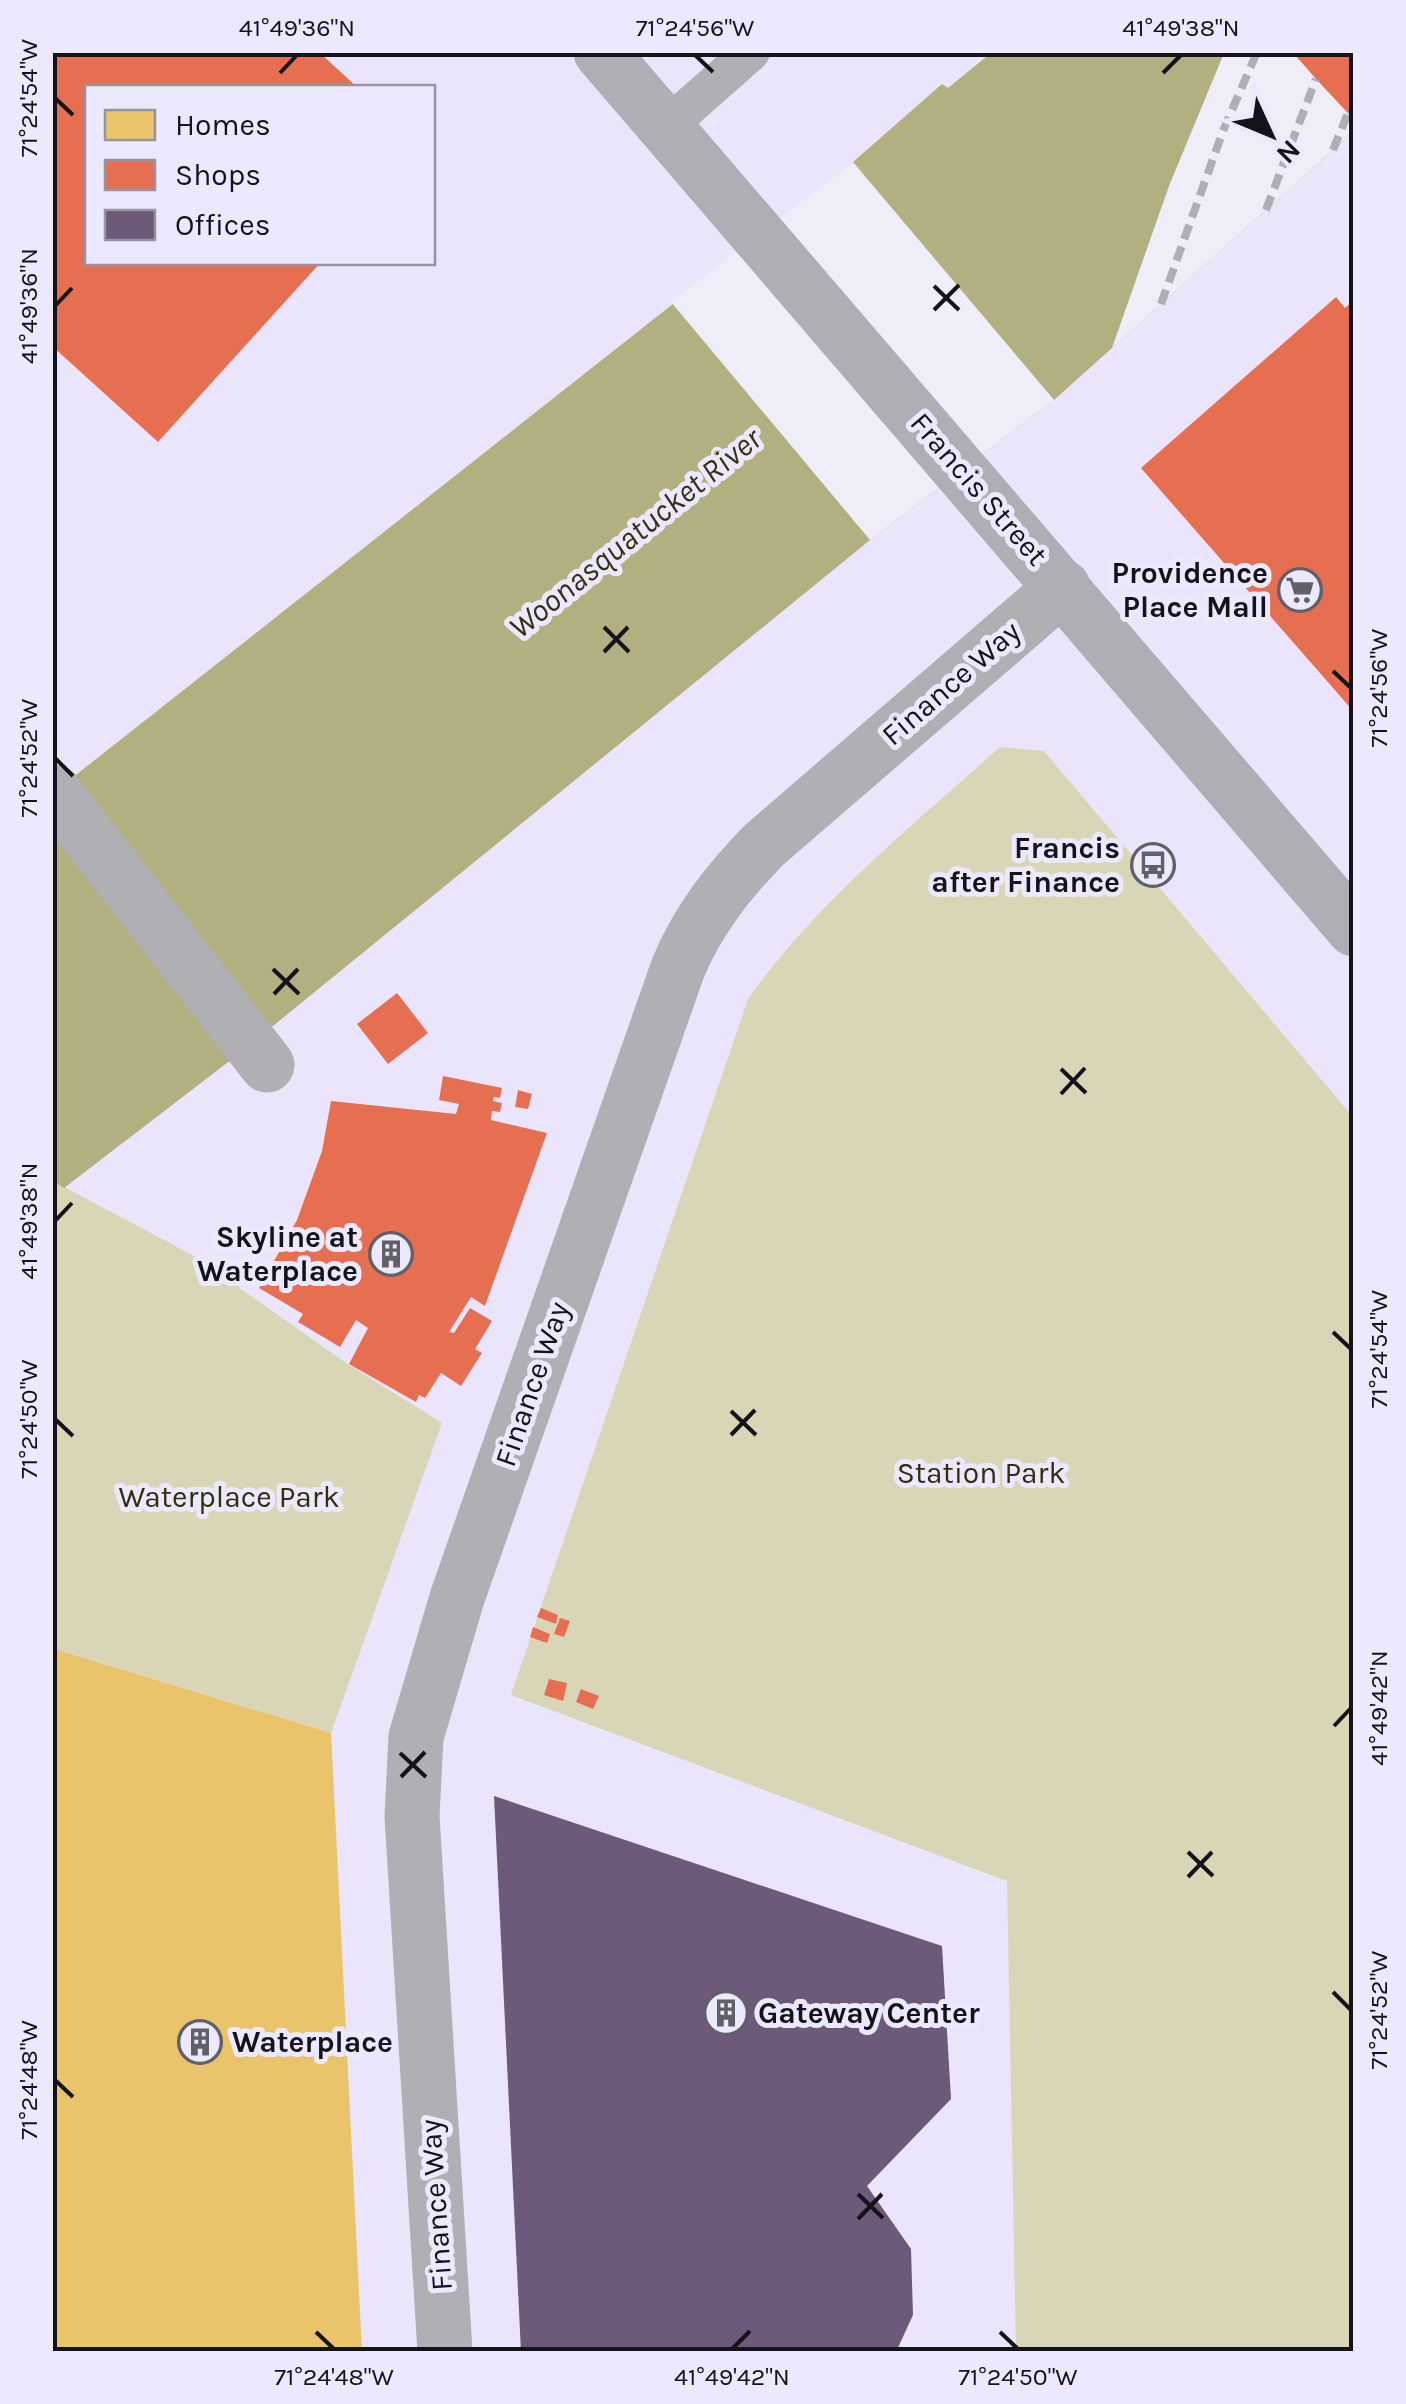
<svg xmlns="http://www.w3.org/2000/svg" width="1406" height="2404" viewBox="0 0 1406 2404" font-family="Karla,sans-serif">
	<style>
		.built { fill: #eae5fa; fill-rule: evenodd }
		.green { fill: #d8d6b6 }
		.water { fill: #b2af80 }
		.pier { fill: #efedf8 }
		.homes { fill: #e9c46a }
		.shops { fill: #e76f51 }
		.offices { fill: #6d597a }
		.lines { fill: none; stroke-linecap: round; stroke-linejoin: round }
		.service { stroke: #b0afb3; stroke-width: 38 }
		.pedestrian { stroke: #b0afb3; stroke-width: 55 }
		.tertiary { stroke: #b0afb3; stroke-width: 55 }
		.secondary { stroke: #afaeb4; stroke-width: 55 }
		.rail { stroke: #afaeb5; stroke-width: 8; stroke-dasharray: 15 8; stroke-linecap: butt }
		.ticks { fill: none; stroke: #15131a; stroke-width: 4 }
		.labels { text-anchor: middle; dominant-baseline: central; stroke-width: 10; stroke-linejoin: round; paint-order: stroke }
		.street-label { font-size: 30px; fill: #15131a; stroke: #ece8fd }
		.poi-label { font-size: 30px; font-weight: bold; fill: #15131a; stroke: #ece8fd; text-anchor: end }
		.park-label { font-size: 30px; fill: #2f2e0d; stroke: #ece8fd }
		.water-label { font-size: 32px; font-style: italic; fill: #343212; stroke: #ece8fd }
		.neatline { fill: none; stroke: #15131a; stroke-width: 4 }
		.ticks-label { font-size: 25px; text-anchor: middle; fill: #15131a }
	</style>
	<rect width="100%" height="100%" fill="#efedf8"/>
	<path class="built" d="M53,53h1300v2298h-1300zM88,88h344v174h-344z"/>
	<g class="green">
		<path d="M1000,747l44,4 309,366v1234h-337l-9,-470 -496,-186 237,-696c70,-98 163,-172 252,-252z"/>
		<polygon points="53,1181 196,1257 346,1363 442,1423 331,1733 53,1648"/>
	</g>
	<polygon class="water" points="991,53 1353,53 1353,132 1054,400 870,540 236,1056 64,1188 53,1181 53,793 853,162 942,84 948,88"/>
	<g class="pier">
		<polygon points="1224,53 1293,53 1353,119 1353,132 1112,348 1169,186"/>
		<polygon points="853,162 1054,400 870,540 671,302"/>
	</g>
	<polygon class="homes" points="52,1648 331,1733 362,2352 52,2352"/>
	<g class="shops">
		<polygon points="52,52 319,52 358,88 88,88 88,262 321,262 158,442 52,346"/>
		<polygon points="1293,52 1354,52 1354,119 1316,79"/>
		<polygon points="1336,297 1345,308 1354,300 1354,712 1141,468"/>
		<polygon points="397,993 428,1033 388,1064 357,1024"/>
		<polygon points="443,1076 502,1088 500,1098 494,1097 493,1101 502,1103 500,1112 492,1111 491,1120 547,1133 485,1306 471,1297 449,1332 454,1333 470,1308 492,1321 475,1349 482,1353 461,1386 441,1373 425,1398 419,1395 416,1402 349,1364 368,1328 356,1320 340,1347 298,1322 303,1314 259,1288 297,1220 322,1151 331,1101 456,1114 459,1104 439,1100"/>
		<polygon points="518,1090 532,1094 528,1109 515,1107"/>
		<polygon points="541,1608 558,1615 556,1624 537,1617"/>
		<polygon points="560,1618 570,1621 564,1637 554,1634"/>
		<polygon points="533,1627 550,1634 547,1643 530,1637"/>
		<polygon points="549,1679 567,1683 563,1701 544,1695"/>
		<polygon points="581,1689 599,1696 593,1709 576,1702"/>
	</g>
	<polygon class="offices" points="494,1796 942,1946 951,2099 867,2186 911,2249 913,2315 896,2352 521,2352"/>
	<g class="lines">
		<polyline class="service" points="666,127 751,52"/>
		<polyline class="pedestrian" points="54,792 267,1065"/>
		<path class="tertiary" d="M445,2352l-33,-536 4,-79 41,-139 221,-630c20,-48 50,-86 86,-123l299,-258"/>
		<polyline class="secondary" points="601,52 1354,929"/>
		<g class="rail">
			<polyline points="1333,150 1348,113"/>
			<polyline points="1266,210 1316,79"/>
			<polyline points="1161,304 1223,131 1257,52"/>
		</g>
	</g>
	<path class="ticks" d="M695,55l18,17M280,73l17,-18M1163,73l18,-18M55,98l18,17M934,286l25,24M55,306l17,-18M934,310l25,-25M604,627l25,25M604,652l24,-25M1333,671l18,17M55,758l18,18M273,969l26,25M274,994l24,-25M1061,1069l25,24M1061,1094l24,-26M55,1221l17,-18M1333,1332l18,17M731,1411l25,24M55,1419l18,17M731,1435l24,-25M1334,1726l17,-18M400,1753l26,24M401,1777l24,-25M1188,1852l25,24M1188,1877l24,-25M1333,1992l18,18M55,2080l18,17M858,2194l25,24M858,2219l24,-25M316,2332l18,17M1000,2332l18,17M732,2349l18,-18"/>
	<defs>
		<g id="supermarket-ring" transform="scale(2.25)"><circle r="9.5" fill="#ece8fd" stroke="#615f68" stroke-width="1.5"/><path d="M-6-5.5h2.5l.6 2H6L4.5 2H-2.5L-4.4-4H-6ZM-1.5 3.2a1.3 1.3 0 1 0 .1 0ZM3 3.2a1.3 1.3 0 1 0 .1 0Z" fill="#615f68"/></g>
		<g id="bus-ring" transform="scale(2.25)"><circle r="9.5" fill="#ece8fd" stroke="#615f68" stroke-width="1.5"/><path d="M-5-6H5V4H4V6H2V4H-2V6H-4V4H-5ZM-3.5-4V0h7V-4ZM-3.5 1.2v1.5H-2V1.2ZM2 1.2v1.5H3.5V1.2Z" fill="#615f68"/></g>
		<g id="building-ring" transform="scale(2.25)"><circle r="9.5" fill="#ece8fd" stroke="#615f68" stroke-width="1.5"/><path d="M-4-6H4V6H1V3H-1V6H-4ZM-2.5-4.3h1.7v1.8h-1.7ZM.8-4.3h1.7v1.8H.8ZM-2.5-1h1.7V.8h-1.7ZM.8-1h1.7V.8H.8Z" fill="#615f68"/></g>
	</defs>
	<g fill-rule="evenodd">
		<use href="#supermarket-ring" x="1300" y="590"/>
		<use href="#bus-ring" x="1153" y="865"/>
		<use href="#building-ring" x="391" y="1254"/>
		<use href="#building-ring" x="726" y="2013"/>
		<use href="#building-ring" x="200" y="2042"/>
	</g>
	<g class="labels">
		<g class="street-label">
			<text transform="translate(979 489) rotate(49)">Francis Street</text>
			<text transform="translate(951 683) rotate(-41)">Finance Way</text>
			<text transform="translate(532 1384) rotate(-71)">Finance Way</text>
			<text transform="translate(436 2205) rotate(-94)">Finance Way</text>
		</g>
		<g class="poi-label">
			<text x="1268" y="573">Providence<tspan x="1268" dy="34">Place Mall</tspan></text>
			<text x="1120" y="848">Francis<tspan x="1120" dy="34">after Finance</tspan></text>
			<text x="358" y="1237">Skyline at<tspan x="358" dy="34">Waterplace</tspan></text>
			<text x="758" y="2013" text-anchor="start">Gateway Center</text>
			<text x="232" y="2042" text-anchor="start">Waterplace</text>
		</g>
		<g class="park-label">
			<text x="981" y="1473">Station Park</text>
			<text x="229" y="1497">Waterplace Park</text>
		</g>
		<g class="water-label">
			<text transform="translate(635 533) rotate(-39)">Woonasquatucket River</text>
		</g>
	</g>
	<rect width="1406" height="2404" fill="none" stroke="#ece8fd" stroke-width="110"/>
	<rect x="85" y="85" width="350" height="180" fill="#ece8fd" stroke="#9693a2" stroke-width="2.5"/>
	<rect x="105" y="110" width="50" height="30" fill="#e9c46a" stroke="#9693a2" stroke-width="2.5"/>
	<text x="175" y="135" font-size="30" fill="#15131a">Homes</text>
	<rect x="105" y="160" width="50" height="30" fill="#e76f51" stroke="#9693a2" stroke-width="2.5"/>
	<text x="175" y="185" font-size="30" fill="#15131a">Shops</text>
	<rect x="105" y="210" width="50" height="30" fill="#6d597a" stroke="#9693a2" stroke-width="2.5"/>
	<text x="175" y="235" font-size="30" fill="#15131a">Offices</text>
	<g transform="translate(1271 135) rotate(134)" stroke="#ece8fd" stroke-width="8" paint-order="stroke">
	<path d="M0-8L18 38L0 25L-18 38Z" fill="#15131a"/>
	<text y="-15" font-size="28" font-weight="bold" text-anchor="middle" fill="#15131a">N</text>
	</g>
	<rect x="55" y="55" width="1296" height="2294" class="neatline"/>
	<g class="ticks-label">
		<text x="297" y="36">41°49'36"N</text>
		<text x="695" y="36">71°24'56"W</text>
		<text x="1181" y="36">41°49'38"N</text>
		<text transform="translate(28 98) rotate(-90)" y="9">71°24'54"W</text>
		<text transform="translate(28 306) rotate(-90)" y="9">41°49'36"N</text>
		<text transform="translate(1378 688) rotate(-90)" y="9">71°24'56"W</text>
		<text transform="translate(28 758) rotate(-90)" y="9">71°24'52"W</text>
		<text transform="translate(28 1221) rotate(-90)" y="9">41°49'38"N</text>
		<text transform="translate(1378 1349) rotate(-90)" y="9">71°24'54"W</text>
		<text transform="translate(28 1419) rotate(-90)" y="9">71°24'50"W</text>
		<text transform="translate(1378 1708) rotate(-90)" y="9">41°49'42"N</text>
		<text transform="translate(1378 2010) rotate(-90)" y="9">71°24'52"W</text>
		<text transform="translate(28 2080) rotate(-90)" y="9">71°24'48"W</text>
		<text x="334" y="2385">71°24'48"W</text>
		<text x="732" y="2385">41°49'42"N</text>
		<text x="1018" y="2385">71°24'50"W</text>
	</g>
</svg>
